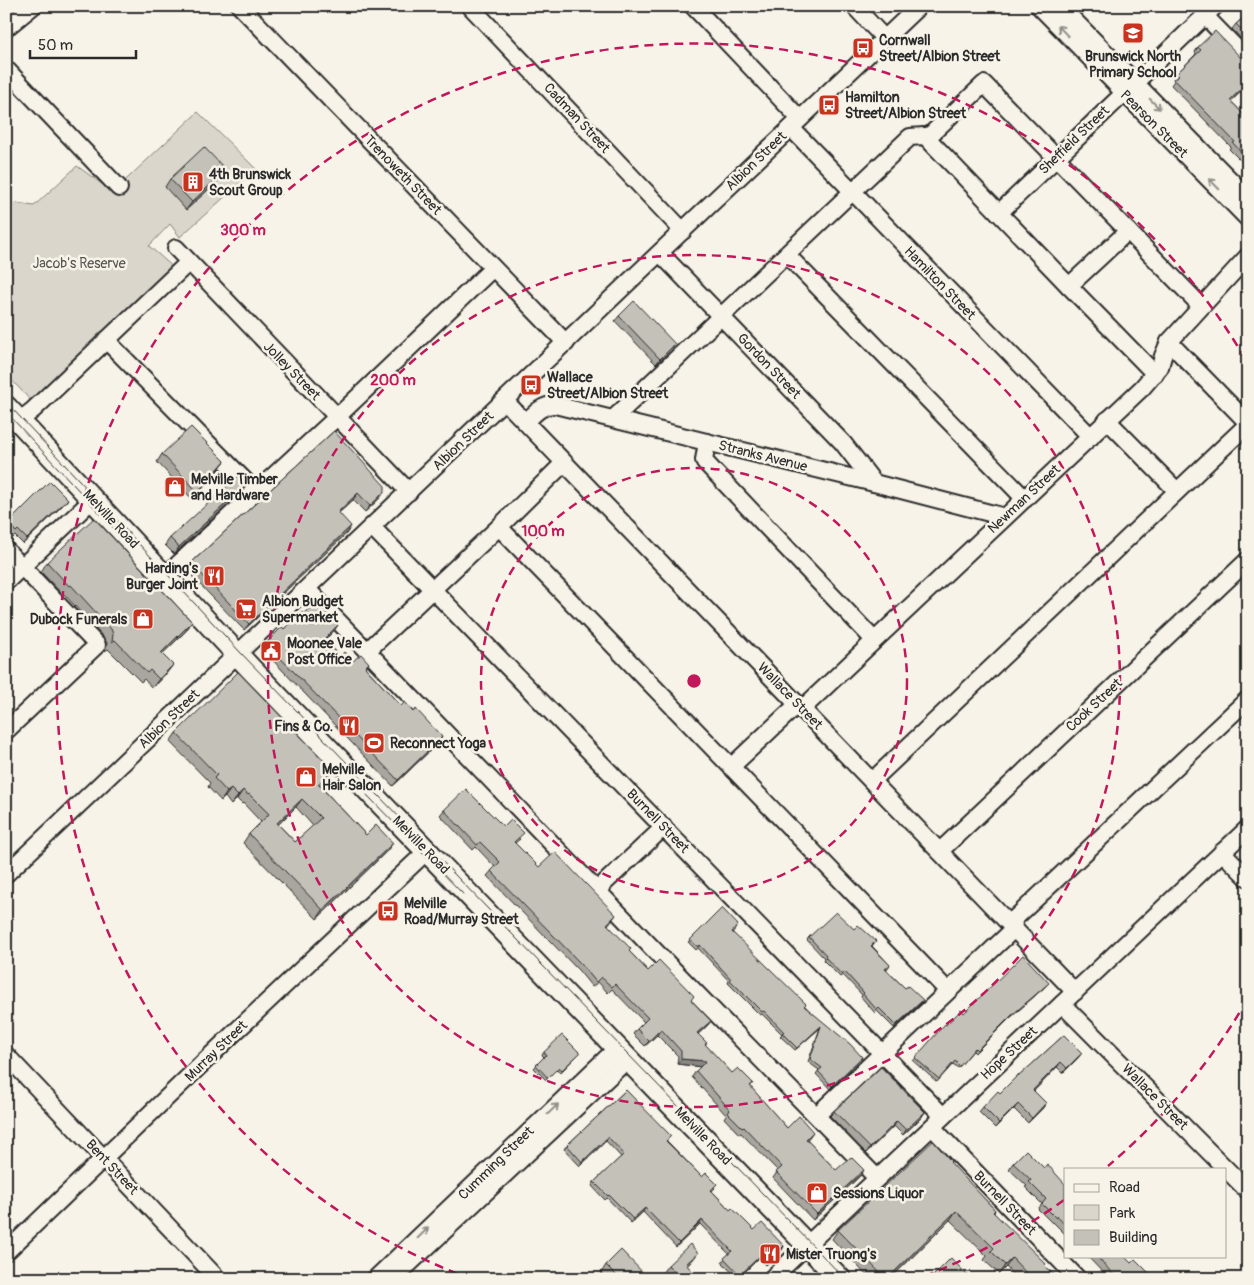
<svg xmlns="http://www.w3.org/2000/svg" width="1254" height="1285" viewBox="0 0 1254 1285" font-family="Pangolin,sans-serif">
	<style>
		.green { fill: #dad6cc; stroke: #82807c }
		.lines { fill: none; stroke-linecap: round; stroke-linejoin: round }
		.minor-casing { stroke: #2b2b2b; stroke-width: 20 }
		.major-casing { stroke: #2b2b2b; stroke-width: 25 }
		.minor { stroke: #f7f3e8; stroke-width: 16 }
		.major { stroke: #f7f3e8; stroke-width: 21 }
		.tram { stroke: #2b2b2b; stroke-width: 1 }
		.wall { fill: #a9a69f; stroke: #2b2b2b; fill-rule: evenodd }
		.shaded-wall { fill: #898782; stroke: #2b2b2b }
		.building { fill: #c4c1b9; stroke: #2b2b2b; fill-rule: evenodd }
		.oneway { stroke: #918f8a }
		.ring { fill: none; stroke: #c2185b; stroke-width: 2.5; stroke-dasharray: 9 6 }
		.labels { text-anchor: middle; dominant-baseline: central; stroke-width: 5; stroke-linejoin: round; paint-order: stroke }
		.poi-label { font-size: 14px; font-weight: bold; fill: #2b2b2b; stroke: #f7f3e8; text-anchor: start }
		.street-label { font-size: 14px; fill: #2b2b2b; stroke: #f7f3e8 }
		.park-label { font-size: 14px; fill: #575653; stroke: #f7f3e8 }
		.centre { fill: #c2185b; stroke: #f7f3e8; stroke-width: 2.5 }
		.ring-label { font-size: 15px; text-anchor: middle; font-weight: bold; fill: #c2185b; stroke: #f7f3e8; stroke-width: 5; stroke-linejoin: round; paint-order: stroke }
	</style>
	<rect width="100%" height="100%" fill="#f7f3e8"/>
	<filter id="ink" filterUnits="userSpaceOnUse"><feTurbulence type="fractalNoise" baseFrequency=".02" numOctaves="2"/><feDisplacementMap in="SourceGraphic" scale="10" xChannelSelector="R" yChannelSelector="G"/><feConvolveMatrix kernelMatrix="1 2 1 2 8 2 1 2 1" color-interpolation-filters="sRGB"/></filter>
	<g filter="url(#ink)">
		<polygon class="green" points="198,112 256,169 180,237 170,224 149,246 175,269 35,405 6,374 6,202 34,206 77,166 113,192"/>
		<g class="lines">
			<g class="minor-casing">
				<g id="minor">
					<polyline points="240,6 566,343"/>
					<polyline points="470,6 683,231"/>
					<polyline points="693,6 800,119"/>
					<polyline points="854,6 884,38"/>
					<polyline points="1039,6 1248,219"/>
					<polyline points="1060,6 1248,198"/>
					<polyline points="1205,16 1248,60"/>
					<polyline points="6,28 33,6"/>
					<polyline points="6,69 119,188"/>
					<polyline points="791,128 1091,437"/>
					<polyline points="999,213 1215,6"/>
					<polyline points="1128,231 1201,306"/>
					<polyline points="176,248 409,492"/>
					<polyline points="660,253 843,443 874,483"/>
					<polyline points="787,255 1025,499"/>
					<polyline points="1069,286 1155,374"/>
					<polyline points="106,340 256,492"/>
					<polyline points="1169,342 1248,423"/>
					<polyline points="505,401 1075,992"/>
					<polyline points="614,418 910,137 924,136 927,138 1069,286 1128,231 984,84 927,138"/>
					<polyline points="1107,420 1177,491"/>
					<polyline points="19,421 33,410 189,262"/>
					<path d="M526,422c8,-8 17,-18 29,-17l319,78 131,34"/>
					<polyline points="707,442 704,460 705,462 874,640"/>
					<polyline points="564,463 499,527 367,651 658,954 877,1178"/>
					<polyline points="372,527 943,1116"/>
					<polyline points="499,527 947,990"/>
					<polyline points="6,550 97,645 6,731"/>
					<polyline points="164,577 337,417 493,268"/>
					<polyline points="6,582 92,500"/>
					<polyline points="307,589 367,651"/>
					<polyline points="802,709 1142,388 1160,367 1163,356 1169,342 1248,256"/>
					<polyline points="732,766 798,704"/>
					<polyline points="872,781 1248,424"/>
					<polyline points="940,851 1248,560"/>
					<polyline points="1222,852 1248,878"/>
					<polyline points="6,874 919,6"/>
					<polyline points="597,890 664,827"/>
					<polyline points="1010,923 1248,699"/>
					<polyline points="1062,1004 1248,1191"/>
					<polyline points="6,1055 218,1279"/>
					<polyline points="817,1115 1015,928"/>
					<polyline points="932,1127 1078,1279"/>
					<polyline points="6,1252 232,1035 427,851"/>
					<polyline points="375,1279 617,1048"/>
					<polyline points="393,1279 628,1059"/>
					<polyline points="771,1279 1248,828"/>
				</g>
			</g>
			<g class="major-casing">
				<polyline id="major" points="6,407 251,669 840,1279"/>
			</g>
			<use href="#minor" class="minor"/>
			<use href="#major" class="major"/>
			<g class="tram">
				<polyline points="6,402 240,652 845,1279"/>
				<polyline points="9,415 133,549"/>
				<polyline points="367,795 463,894"/>
			</g>
		</g>
		<g class="wall">
			<polygon points="1248,14 1248,46 1232,29 1236,24"/>
			<polygon points="1198,47 1248,63 1248,89 1246,87 1231,101 1246,117 1248,115 1248,168 1229,149 1231,147 1171,85 1174,81 1173,79 1176,74 1196,54 1195,52"/>
			<polygon points="226,170 221,178 186,210 165,187 170,179"/>
			<polygon points="619,316 672,350 656,364 615,321"/>
			<polygon points="334,431 380,498 365,512 353,500 339,513 347,533 244,630 186,570 191,563"/>
			<polygon points="162,454 225,461 219,469 193,500 157,462"/>
			<polygon points="247,484 242,492 174,554 165,545 170,538"/>
			<polygon points="68,499 64,504 23,544 15,536 13,538 6,531 6,525 8,523"/>
			<polygon points="47,562 192,622 185,632 162,654 166,674 152,688 144,679 141,682 108,649 105,651 107,643 104,638 64,594 63,595 41,572"/>
			<polygon points="303,614 334,631 325,640 340,656 353,661 369,663 366,668 401,706 413,712 442,737 438,743 393,786 264,651 264,647 269,640"/>
			<path d="M176,733l151,46 -7,7 46,49 21,16 -70,68 -74,-76 6,-9 12,-12 -18,-19 -1,1 -5,-5 -6,6 -6,-8 -4,4 -13,-14 2,-4 -40,-41zM296,807l17,19 -18,16 -17,-18z"/>
			<polygon points="444,810 504,827 520,839 515,843 539,867 616,915 608,925 629,951 648,971 691,1000 711,1021 707,1026 698,1034 705,1045 732,1073 753,1083 750,1087 787,1128 813,1132 807,1140 836,1170 861,1175 813,1220 773,1178 778,1171 741,1133 739,1134 724,1118 726,1115 692,1077 696,1071 701,1067 677,1064 678,1056 657,1035 645,1046 633,1034 637,1029 644,1022 612,989 608,993 598,982 592,987 579,971 487,876 495,867 476,847 473,850 440,815"/>
			<polygon points="736,928 732,933 805,1006 861,1060 830,1089 816,1074 819,1070 808,1062 820,1028 795,1050 780,1036 782,1034 762,1014 760,1015 728,983 729,981 698,948 696,950 688,942 690,940"/>
			<polygon points="854,929 876,941 872,946 890,965 886,970 921,1003 894,1028 877,1011 875,1013 861,997 862,995 843,975 840,977 823,960 824,958 807,940 809,937"/>
			<polygon points="1047,985 1010,1018 975,1053 973,1051 958,1068 953,1064 937,1082 913,1061 946,1025 964,1013"/>
			<polygon points="1064,1035 1078,1058 1063,1073 1057,1067 1034,1091 1046,1103 1042,1109 1028,1123 1014,1109 995,1128 979,1112 983,1107 1000,1093 1019,1076"/>
			<polygon points="544,1052 580,1053 560,1073 557,1069 546,1080 534,1068 544,1057 542,1055"/>
			<polygon points="626,1090 667,1141 702,1177 715,1188 712,1191 730,1210 754,1230 784,1246 782,1250 766,1265 759,1258 738,1279 722,1262 729,1254 700,1224 676,1247 643,1212 631,1223 607,1198 605,1200 592,1186 594,1182 621,1157 606,1141 580,1166 564,1149 567,1145"/>
			<polygon points="834,1111 925,1112 921,1118 903,1135 894,1126 866,1153 830,1116"/>
			<polygon points="951,1161 950,1163 995,1210 994,1213 1044,1266 1059,1279 1017,1279 1006,1267 999,1274 984,1260 987,1256 950,1220 890,1279 870,1279 832,1239 838,1230"/>
			<polygon points="1013,1163 1044,1168 1065,1184 1065,1234 1053,1222 1052,1223 1038,1209 1042,1204 1025,1187 1027,1186 1009,1169"/>
			<polygon points="1087,1256 1124,1256 1131,1263 1155,1279 1109,1279"/>
			<polygon points="692,1261 687,1266 699,1279 667,1279 662,1273 668,1265"/>
			<polygon points="606,1265 649,1279 607,1279 601,1273"/>
		</g>
		<g class="shaded-wall">
			<polygon points="1248,83 1246,87 1226,106 1230,100"/>
			<polygon points="226,170 221,178 186,210 192,202"/>
			<polygon points="675,344 672,350 656,364 660,359"/>
			<polygon points="225,461 219,469 193,500 198,492"/>
			<polygon points="247,484 242,492 174,554 179,547"/>
			<polygon points="385,491 380,498 365,512 370,506"/>
			<polygon points="358,493 353,500 333,518 338,512"/>
			<polygon points="68,499 64,504 23,544 27,539"/>
			<polygon points="351,526 347,533 244,630 249,624"/>
			<polygon points="192,622 185,632 154,662 161,653"/>
			<polygon points="338,625 334,631 319,645 324,639"/>
			<polygon points="173,665 166,674 152,688 159,679"/>
			<polygon points="442,737 438,743 393,786 398,780"/>
			<polygon points="333,770 327,779 312,793 318,784"/>
			<polygon points="231,789 225,797 221,801 227,792"/>
			<polygon points="243,790 237,799 231,805 238,796"/>
			<polygon points="302,799 296,807 271,832 277,823"/>
			<polygon points="393,843 387,851 317,919 323,910"/>
			<polygon points="1049,983 1047,985 1010,1018 975,1053 1011,1016"/>
			<polygon points="923,1000 921,1003 894,1028 896,1025"/>
			<polygon points="711,1021 707,1026 694,1038 697,1033"/>
			<polygon points="821,1026 820,1028 795,1050 797,1048"/>
			<polygon points="661,1029 657,1035 645,1046 649,1041"/>
			<polygon points="1082,1053 1078,1058 1063,1073 1067,1068"/>
			<polygon points="862,1057 861,1060 830,1089 832,1086"/>
			<polygon points="681,1059 706,1061 703,1067 677,1064"/>
			<polygon points="1061,1062 1057,1067 1029,1096 1033,1090"/>
			<polygon points="1046,1103 1042,1109 1028,1123 1032,1118"/>
			<polygon points="1018,1104 1014,1109 995,1128 999,1123"/>
			<polygon points="925,1112 921,1118 903,1135 906,1130"/>
			<polygon points="897,1121 894,1126 866,1153 870,1148"/>
			<polygon points="608,1137 606,1141 580,1166 582,1162"/>
			<polygon points="864,1170 861,1175 813,1220 817,1214"/>
			<polygon points="645,1208 643,1212 631,1223 633,1219"/>
			<polygon points="956,1211 950,1220 890,1279 887,1279"/>
			<polygon points="702,1220 700,1224 676,1247 679,1243"/>
			<polygon points="784,1246 782,1250 766,1265 768,1261"/>
			<polygon points="698,1253 692,1261 680,1273 686,1264"/>
			<polygon points="762,1254 759,1258 738,1279 740,1275"/>
			<polygon points="1012,1258 1006,1267 999,1274 1005,1265"/>
		</g>
		<g class="building">
			<polygon points="1248,14 1248,36 1236,24"/>
			<polygon points="1215,31 1245,62 1248,63 1248,83 1230,100 1246,117 1248,115 1248,159 1233,143 1235,142 1175,80 1179,76 1176,74 1201,50 1198,47"/>
			<polygon points="204,147 226,170 192,202 170,179"/>
			<polygon points="634,301 675,344 660,359 619,316"/>
			<polygon points="191,427 225,461 198,492 162,454"/>
			<polygon points="334,431 385,486 385,491 370,506 358,493 338,512 351,526 249,624 191,563"/>
			<polygon points="238,476 247,484 179,547 170,538"/>
			<polygon points="50,481 68,499 27,539 18,530 16,532 8,523"/>
			<polygon points="94,518 192,622 161,653 173,665 159,679 150,670 147,673 115,640 112,642 113,634 111,629 71,585 69,586 47,562"/>
			<polygon points="316,602 338,625 324,639 340,656 344,652 353,661 361,654 369,663 365,667 401,706 405,702 413,712 416,709 442,737 398,780 268,645 269,640 282,627 284,629 302,612 303,614"/>
			<path d="M238,672l95,98 -15,14 48,51 10,-10 17,18 -70,67 -74,-76 20,-20 -20,-20 -1,1 -5,-5 -5,6 -7,-7 -4,3 -13,-14 3,-3 -41,-42zM302,799l19,19 -26,24 -18,-19z"/>
			<polygon points="466,789 504,827 511,820 524,833 514,842 539,867 555,852 616,915 607,924 631,949 629,951 648,971 659,960 694,996 691,1000 711,1021 697,1033 707,1043 705,1044 732,1073 738,1068 753,1083 750,1086 787,1128 799,1116 813,1132 806,1139 836,1170 851,1157 864,1170 817,1214 776,1172 782,1167 744,1127 743,1128 728,1113 730,1110 696,1071 706,1061 681,1059 681,1051 661,1029 649,1041 637,1029 648,1018 615,984 612,987 601,977 596,982 582,965 491,871 500,862 480,842 477,845 444,810"/>
			<polygon points="722,908 738,925 732,932 806,1004 804,1006 850,1044 862,1057 832,1086 818,1071 822,1068 810,1059 821,1026 797,1048 782,1033 784,1032 764,1011 762,1012 730,980 731,979 700,945 698,947 690,940"/>
			<polygon points="836,912 854,929 858,925 876,941 871,946 890,965 885,969 905,988 908,986 923,1000 896,1025 879,1008 877,1010 863,994 864,993 845,972 842,975 825,957 826,955 809,937"/>
			<polygon points="1023,955 1049,983 1011,1016 977,1050 975,1048 960,1066 955,1061 939,1079 915,1058 945,1024 946,1025 961,1010 964,1013"/>
			<polygon points="562,1035 580,1053 562,1070 559,1067 548,1078 536,1065 546,1055 544,1052"/>
			<polygon points="1064,1035 1082,1053 1067,1068 1061,1062 1033,1090 1046,1103 1032,1118 1018,1104 999,1123 983,1107 998,1091 1000,1093 1018,1075 1019,1076"/>
			<polygon points="881,1067 925,1112 906,1130 897,1121 870,1148 834,1111"/>
			<polygon points="626,1090 671,1136 666,1141 702,1177 706,1173 717,1184 711,1190 730,1210 732,1208 754,1230 762,1223 784,1246 768,1261 762,1254 740,1275 724,1258 732,1251 702,1220 679,1243 645,1208 633,1219 609,1195 608,1196 594,1182 624,1154 608,1137 582,1162 567,1145"/>
			<polygon points="933,1141 951,1161 950,1162 995,1210 993,1212 1046,1264 1044,1266 1059,1279 1032,1279 1012,1258 1005,1265 991,1251 994,1248 956,1211 887,1279 886,1279 838,1230"/>
			<polygon points="1026,1150 1044,1168 1047,1164 1065,1184 1065,1225 1057,1216 1056,1218 1042,1204 1046,1199 1029,1182 1031,1180 1013,1163"/>
			<polygon points="690,1244 698,1253 686,1264 699,1279 681,1279 668,1265"/>
			<polygon points="621,1250 649,1279 620,1279 606,1265"/>
			<polygon points="1096,1256 1124,1256 1131,1263 1135,1259 1155,1279 1118,1279"/>
			<polygon points="951,1258 971,1279 930,1279"/>
		</g>
		<defs><path id="oneway-shaft" d="M-6 0H5M1.5-3L5.5 0L1.5 3" fill="none" stroke-width="1.6" stroke-linecap="round" stroke-linejoin="round" transform="scale(1.25)"/></defs>
		<g class="oneway">
			<use href="#oneway-shaft" transform="translate(1063 31) rotate(-134)"/>
			<use href="#oneway-shaft" transform="translate(1155 104) rotate(45)"/>
			<use href="#oneway-shaft" transform="translate(1214 184) rotate(-135)"/>
			<use href="#oneway-shaft" transform="translate(553 1109) rotate(-44)"/>
			<use href="#oneway-shaft" transform="translate(423 1233) rotate(-44)"/>
		</g>
	</g>
	<g class="ring">
		<circle cx="694" cy="681" r="213"/>
		<circle cx="694" cy="681" r="426"/>
		<path d="M1247 1000A638 638 0 0 1 1108 1166M1064 1200A638 638 0 0 1 917 1279M471 1279A638 638 0 1 1 1247 362"/>
	</g>
	<defs>
		<g id="school-square" transform="scale(1.125)"><rect x="-9" y="-9" width="18" height="18" rx="4" fill="#c8321e" stroke="#f7f3e8"/><path d="M0-5L7-2L0 1L-7-2ZM-4 1L0 2.5L4 1V4Q0 6-4 4Z" fill="#fff"/></g>
		<g id="bus-square" transform="scale(1.125)"><rect x="-9" y="-9" width="18" height="18" rx="4" fill="#c8321e" stroke="#f7f3e8"/><path d="M-5-6H5V4H4V6H2V4H-2V6H-4V4H-5ZM-3.5-4V0h7V-4ZM-3.5 1.2v1.5H-2V1.2ZM2 1.2v1.5H3.5V1.2Z" fill="#fff"/></g>
		<g id="building-square" transform="scale(1.125)"><rect x="-9" y="-9" width="18" height="18" rx="4" fill="#c8321e" stroke="#f7f3e8"/><path d="M-4-6H4V6H1V3H-1V6H-4ZM-2.5-4.3h1.7v1.8h-1.7ZM.8-4.3h1.7v1.8H.8ZM-2.5-1h1.7V.8h-1.7ZM.8-1h1.7V.8H.8Z" fill="#fff"/></g>
		<g id="shop-square" transform="scale(1.125)"><rect x="-9" y="-9" width="18" height="18" rx="4" fill="#c8321e" stroke="#f7f3e8"/><path d="M-5-2.5h2.3a2.7 3.5 0 0 1 5.4 0H5L5.5 6h-11ZM-1.5-2.5h3a1.5 2.3 0 0 0-3 0Z" fill="#fff"/></g>
		<g id="restaurant-square" transform="scale(1.125)"><rect x="-9" y="-9" width="18" height="18" rx="4" fill="#c8321e" stroke="#f7f3e8"/><path d="M-5-6h1v4h1v-4h1v4h1v-4h1v5L-1.5 .5V6h-2V.5L-5-1ZM5-6V6H3V1.5H1.5Q1.5-4 5-6Z" fill="#fff"/></g>
		<g id="supermarket-square" transform="scale(1.125)"><rect x="-9" y="-9" width="18" height="18" rx="4" fill="#c8321e" stroke="#f7f3e8"/><path d="M-6-5.5h2.5l.6 2H6L4.5 2H-2.5L-4.4-4H-6ZM-1.5 3.2a1.3 1.3 0 1 0 .1 0ZM3 3.2a1.3 1.3 0 1 0 .1 0Z" fill="#fff"/></g>
		<g id="civic-square" transform="scale(1.125)"><rect x="-9" y="-9" width="18" height="18" rx="4" fill="#c8321e" stroke="#f7f3e8"/><path d="M-.6-6.5H3V-4.5H.6V-3L4-1V1h2V6H-6V1h2V-1L-.6-3ZM-1.2 2.5V6h2.4V2.5Z" fill="#fff"/></g>
		<g id="stadium-square" transform="scale(1.125)"><rect x="-9" y="-9" width="18" height="18" rx="4" fill="#c8321e" stroke="#f7f3e8"/><path d="M0-5a6.5 5 0 1 0 0 10a6.5 5 0 1 0 0-10ZM-3.5-1.8h7v3.6h-7Z" fill="#fff"/></g>
	</defs>
	<g fill-rule="evenodd">
		<use href="#school-square" x="1133" y="33"/>
		<use href="#bus-square" x="863" y="48"/>
		<use href="#bus-square" x="829" y="105"/>
		<use href="#building-square" x="193" y="182"/>
		<use href="#bus-square" x="531" y="385"/>
		<use href="#shop-square" x="175" y="487"/>
		<use href="#restaurant-square" x="214" y="576"/>
		<use href="#supermarket-square" x="246" y="609"/>
		<use href="#shop-square" x="143" y="619"/>
		<use href="#civic-square" x="271" y="651"/>
		<use href="#restaurant-square" x="349" y="726"/>
		<use href="#stadium-square" x="374" y="743"/>
		<use href="#shop-square" x="306" y="777"/>
		<use href="#bus-square" x="388" y="911"/>
		<use href="#shop-square" x="817" y="1193"/>
		<use href="#restaurant-square" x="770" y="1254"/>
	</g>
	<g class="labels">
		<g class="poi-label">
			<text x="879" y="40">Cornwall<tspan x="879" dy="16">Street/Albion Street</tspan></text>
			<text x="1133" y="56" text-anchor="middle">Brunswick North<tspan x="1133" dy="16">Primary School</tspan></text>
			<text x="845" y="97">Hamilton<tspan x="845" dy="16">Street/Albion Street</tspan></text>
			<text x="209" y="174">4th Brunswick<tspan x="209" dy="16">Scout Group</tspan></text>
			<text x="547" y="377">Wallace<tspan x="547" dy="16">Street/Albion Street</tspan></text>
			<text x="191" y="479">Melville Timber<tspan x="191" dy="16">and Hardware</tspan></text>
			<text x="198" y="568" text-anchor="end">Harding's<tspan x="198" dy="16">Burger Joint</tspan></text>
			<text x="262" y="601">Albion Budget<tspan x="262" dy="16">Supermarket</tspan></text>
			<text x="127" y="619" text-anchor="end">Dubock Funerals</text>
			<text x="287" y="643">Moonee Vale<tspan x="287" dy="16">Post Office</tspan></text>
			<text x="333" y="726" text-anchor="end">Fins &amp; Co.</text>
			<text x="390" y="743">Reconnect Yoga</text>
			<text x="322" y="769">Melville<tspan x="322" dy="16">Hair Salon</tspan></text>
			<text x="404" y="903">Melville<tspan x="404" dy="16">Road/Murray Street</tspan></text>
			<text x="833" y="1193">Sessions Liquor</text>
			<text x="786" y="1254">Mister Truong's</text>
		</g>
		<g class="street-label">
			<text transform="translate(577 118) rotate(47)">Cadman Street</text>
			<text transform="translate(1154 124) rotate(45)">Pearson Street</text>
			<text transform="translate(1074 140) rotate(-44)">Sheffield Street</text>
			<text transform="translate(756 161) rotate(-44)">Albion Street</text>
			<text transform="translate(403 175) rotate(46)">Trenoweth Street</text>
			<text transform="translate(940 283) rotate(46)">Hamilton Street</text>
			<text transform="translate(769 366) rotate(46)">Gordon Street</text>
			<text transform="translate(292 371) rotate(46)">Jolley Street</text>
			<text transform="translate(463 441) rotate(-44)">Albion Street</text>
			<text transform="translate(763 456) rotate(14)">Stranks Avenue</text>
			<text transform="translate(1024 499) rotate(-43)">Newman Street</text>
			<text transform="translate(111 519) rotate(47)">Melville Road</text>
			<text transform="translate(790 696) rotate(46)">Wallace Street</text>
			<text transform="translate(1094 705) rotate(-43)">Cook Street</text>
			<text transform="translate(169 719) rotate(-44)">Albion Street</text>
			<text transform="translate(658 821) rotate(46)">Burnell Street</text>
			<text transform="translate(421 845) rotate(46)">Melville Road</text>
			<text transform="translate(216 1051) rotate(-44)">Murray Street</text>
			<text transform="translate(1009 1053) rotate(-43)">Hope Street</text>
			<text transform="translate(1155 1097) rotate(45)">Wallace Street</text>
			<text transform="translate(703 1136) rotate(46)">Melville Road</text>
			<text transform="translate(496 1163) rotate(-44)">Cumming Street</text>
			<text transform="translate(112 1167) rotate(47)">Bent Street</text>
			<text transform="translate(1005 1203) rotate(46)">Burnell Street</text>
		</g>
		<g class="park-label">
			<text x="79" y="263">Jacob's Reserve</text>
		</g>
	</g>
	<circle cx="694" cy="681" r="8" class="centre"/>
	<g class="ring-label">
		<text x="243" y="235">300 m</text>
		<text x="393" y="385">200 m</text>
		<text x="543" y="536">100 m</text>
	</g>
	<rect width="1254" height="1285" fill="none" stroke="#f7f3e8" stroke-width="25"/>
	<rect x="12" y="12" width="1229" height="1260" fill="none" stroke="#2b2b2b" stroke-width="2" filter="url(#ink)"/>
	<rect x="1064" y="1168" width="162" height="90" fill="#f7f3e8" stroke="#a5a39c"/>
	<rect x="1074" y="1184" width="25" height="8" fill="#f7f3e8" stroke="#a5a39c"/>
	<text x="1109" y="1192" font-size="15" fill="#2b2b2b">Road</text>
	<rect x="1074" y="1205" width="25" height="15" fill="#dad6cc" stroke="#a5a39c"/>
	<text x="1109" y="1218" font-size="15" fill="#2b2b2b">Park</text>
	<rect x="1074" y="1230" width="25" height="15" fill="#c4c1b9" stroke="#a5a39c"/>
	<text x="1109" y="1242" font-size="15" fill="#2b2b2b">Building</text>
	<path d="M30 50v8h106v-8" fill="none" stroke="#2b2b2b" stroke-width="2.5"/>
	<text x="38" y="50" font-size="15" fill="#2b2b2b" stroke="#f7f3e8" stroke-width="4" paint-order="stroke">50 m</text>
</svg>
